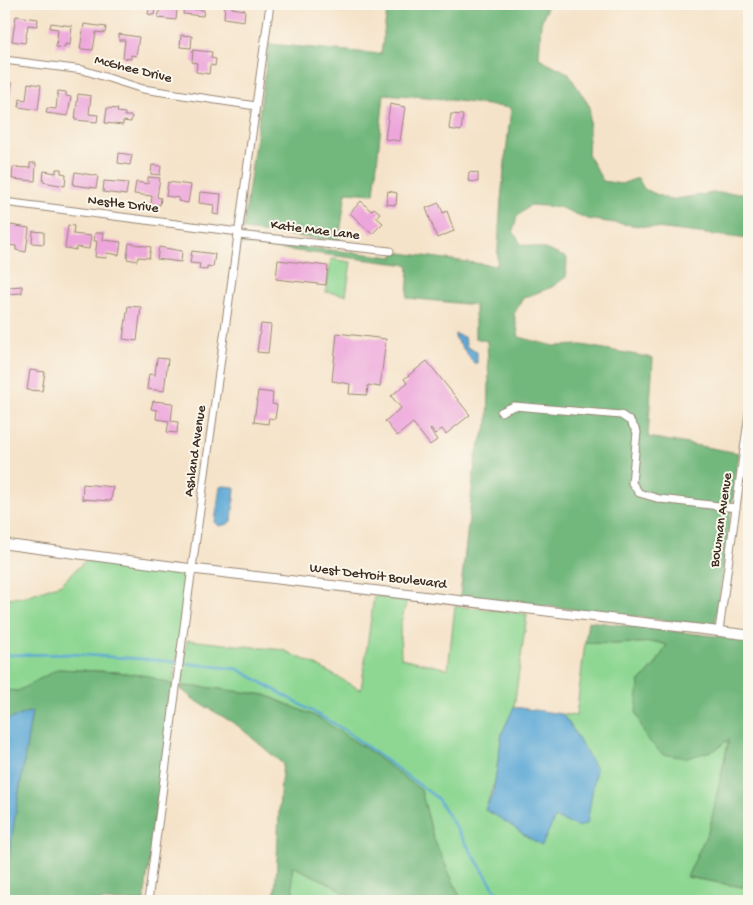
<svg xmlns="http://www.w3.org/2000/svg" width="753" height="905" viewBox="0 0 753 905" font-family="'Gochi Hand',sans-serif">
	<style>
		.green { fill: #8ed793; stroke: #648058 }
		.forest { fill: #72b87d; stroke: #56714e }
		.water { fill: #5da9d6; stroke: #4c6a7a }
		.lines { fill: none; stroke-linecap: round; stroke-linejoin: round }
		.stream { stroke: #5da9d6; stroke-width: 2.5 }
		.building { fill: #eda6db }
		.minor-casing { stroke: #988674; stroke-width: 9 }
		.tertiary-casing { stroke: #988674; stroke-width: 11 }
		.minor { stroke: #fff; stroke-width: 7 }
		.tertiary { stroke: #fff; stroke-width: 9 }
		.labels { text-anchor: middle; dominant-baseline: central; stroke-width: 4; stroke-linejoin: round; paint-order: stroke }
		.street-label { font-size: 14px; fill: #3b2a1e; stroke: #fbf7ec }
	</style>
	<rect width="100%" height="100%" fill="#fbf7ec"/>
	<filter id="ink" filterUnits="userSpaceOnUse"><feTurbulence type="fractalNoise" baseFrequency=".02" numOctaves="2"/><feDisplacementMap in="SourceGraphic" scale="10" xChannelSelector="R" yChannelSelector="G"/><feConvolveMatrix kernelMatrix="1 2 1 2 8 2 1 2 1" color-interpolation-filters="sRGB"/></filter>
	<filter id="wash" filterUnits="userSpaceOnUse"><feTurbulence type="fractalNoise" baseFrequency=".0096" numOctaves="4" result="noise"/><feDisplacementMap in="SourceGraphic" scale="20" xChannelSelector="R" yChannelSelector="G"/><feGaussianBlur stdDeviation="1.12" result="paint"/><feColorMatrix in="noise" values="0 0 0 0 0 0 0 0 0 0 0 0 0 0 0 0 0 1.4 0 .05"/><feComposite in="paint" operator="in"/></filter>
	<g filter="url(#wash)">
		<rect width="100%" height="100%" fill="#f5e3c9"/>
		<g class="green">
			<polygon points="331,259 351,262 346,295 326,292"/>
			<polygon points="86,560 188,574 173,685 148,676 117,672 58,669 18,691 4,690 4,598 23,597 61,584"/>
			<polygon points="374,596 407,600 400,626 401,658 448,669 455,606 527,614 514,707 502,733 495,781 485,810 493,814 555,818 579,826 569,723 562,714 576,716 585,643 615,644 657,642 667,645 656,664 638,684 729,738 710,827 687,877 742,887 749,886 749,901 462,901 434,840 421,790 368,750 319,718 266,695 204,687 181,686 187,640 283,650 314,664 361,690"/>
			<polygon points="292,866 334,885 354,901 293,901"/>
		</g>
		<g class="forest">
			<polygon points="388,4 548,4 541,23 539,58 568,73 590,107 588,155 603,181 621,184 638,178 644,189 670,200 713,193 749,193 749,239 615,223 588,219 559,207 530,205 517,217 513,231 521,244 545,249 567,258 566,277 552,287 523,298 514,314 519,337 553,346 582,345 653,358 648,437 739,453 715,626 460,596 476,455 488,422 489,383 487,341 475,338 475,305 407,298 409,265 241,244 242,240 393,257 394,252 497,266 501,199 511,108 427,97 384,94 374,194 346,192 339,241 243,230 269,44 381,54"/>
			<polygon points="588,621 749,640 749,886 742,887 687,877 710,827 729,739 715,750 687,758 662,754 646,738 636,712 639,683 656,664 667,645 657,642 614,644 585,643"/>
			<polygon points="58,669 117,672 148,676 173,685 144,901 4,901 4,886 32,711 4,721 5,690 18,691"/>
			<path d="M181,686l23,1 61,8 54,23 49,32 53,40 13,50 28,61h-108l-21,-16 -41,-19 1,35h-19c5,-46 3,-92 9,-137l-46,-39 -44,-26 -12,-10z"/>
		</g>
		<g class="water">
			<polygon points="455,334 464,337 467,347 477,352 477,363 474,363 455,338"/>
			<polygon points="223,486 234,487 235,489 232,520 228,524 219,526 215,522 220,487"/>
			<path d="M514,707l48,7 7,9 27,46 -9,55 -8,3 -24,-9 -13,27c-21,-10 -37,-26 -57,-35l8,-18 2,-11 7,-48z"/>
			<polygon points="32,711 4,886 4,721"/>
		</g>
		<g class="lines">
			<polyline class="stream" points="4,655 69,654 157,660 238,669 343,729 437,798 494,888 506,901"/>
		</g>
		<g id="blocks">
			<g class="building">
				<polygon points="150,4 156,4 154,15 148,14"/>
				<polygon points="225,4 232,4 232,8 245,10 244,21 224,18"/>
				<polygon points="184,5 194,6 193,9 204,10 203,16 183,14"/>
				<polygon points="160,8 177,10 176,20 158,18"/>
				<polygon points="16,16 38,19 37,26 28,25 25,43 12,41"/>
				<polygon points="51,23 72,26 70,45 65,44 65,48 56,47 58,29 50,28"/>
				<polygon points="84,24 106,27 105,33 96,32 93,50 80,49"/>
				<polygon points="119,34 139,37 136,56 131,55 131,59 123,58 125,40 119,40"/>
				<polygon points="181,35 192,36 191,48 180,47"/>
				<polygon points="193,50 212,52 211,58 216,59 215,66 210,65 209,74 196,72 197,63 192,62"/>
				<polygon points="4,82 12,83 9,105 4,104"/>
				<polygon points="28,83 41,85 38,110 19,107 20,99 26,100"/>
				<polygon points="58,91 66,92 66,96 71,97 68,116 46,113 47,108 56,109"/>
				<polygon points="78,94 91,96 89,114 98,115 97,122 75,120"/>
				<polygon points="390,104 405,107 400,141 385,139"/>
				<polygon points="107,108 118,109 117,112 125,113 125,116 132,116 131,122 123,121 123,125 105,123"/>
				<polygon points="451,114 463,115 461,131 449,129"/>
				<polygon points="119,153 132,155 130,165 118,163"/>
				<polygon points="30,163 36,163 35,181 12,179 13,167 30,168"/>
				<polygon points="152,165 161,166 160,175 151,174"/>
				<polygon points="56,169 61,169 61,173 66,174 65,186 43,182 44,171 56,173"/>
				<polygon points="75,172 98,176 96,188 73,185"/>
				<polygon points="469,172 478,173 478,182 468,181"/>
				<polygon points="148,177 160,178 157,197 161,198 160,205 151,204 152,196 134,194 136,182 148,184"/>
				<polygon points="104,181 128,183 126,195 103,192"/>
				<polygon points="168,182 191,185 188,203 178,201 179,198 166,196"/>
				<polygon points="388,191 397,193 396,205 386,204"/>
				<polygon points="200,192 221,194 219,215 213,214 214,205 199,203"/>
				<polygon points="361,201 371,211 374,208 380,213 376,217 383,223 372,234 350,213"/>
				<polygon points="439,203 443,213 447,211 454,231 437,238 426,208"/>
				<polygon points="4,224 29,228 26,252 16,250 16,246 8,245 9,239 4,238"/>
				<polygon points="68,225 74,226 73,234 91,236 89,249 76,247 76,250 65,248"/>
				<polygon points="33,231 44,232 44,244 32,243"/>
				<polygon points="95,233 104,233 103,240 121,242 119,255 107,253 106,258 95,257 97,241 94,241"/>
				<polygon points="129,243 151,247 149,258 138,257 137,261 127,259"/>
				<polygon points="159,247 182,251 181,262 157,259"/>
				<polygon points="192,251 215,254 213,267 207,266 207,270 199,269 200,264 190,263"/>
				<polygon points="278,260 328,266 326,285 276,279"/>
				<polygon points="22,286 22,293 8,294 8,287"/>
				<polygon points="128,306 141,307 137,341 123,339"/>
				<polygon points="261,324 271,325 268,353 257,352"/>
				<polygon points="337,333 386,339 380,387 368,385 367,395 349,394 350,384 332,381"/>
				<polygon points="157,358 168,359 164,391 147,389 149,374 155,375"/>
				<polygon points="427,361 470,415 446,434 442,429 435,434 431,429 430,430 437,440 430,445 413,423 397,436 385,421 401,408 391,396 407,383 404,379"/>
				<polygon points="30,370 45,372 42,391 27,390"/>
				<polygon points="258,391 273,393 272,404 277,405 275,419 269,418 268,424 254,422"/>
				<polygon points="153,401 173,403 171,421 178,422 177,433 167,432 169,421 156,419 157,410 151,409"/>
				<polygon points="83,484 113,487 111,501 82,499"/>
			</g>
		</g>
	</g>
	<g filter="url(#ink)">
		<use href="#blocks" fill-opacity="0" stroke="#988674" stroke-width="1"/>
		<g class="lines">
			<g class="minor-casing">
				<g id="minor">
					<polyline points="4,60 83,70 143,89 256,106"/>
					<polyline points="4,202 239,232"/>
					<polyline points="238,235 390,251"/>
					<polyline points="501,412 514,406 621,415 630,421 637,432 632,483 639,493 660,499 736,508"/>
					<polyline points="719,631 749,413"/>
					<polyline points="148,901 187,604 270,4"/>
				</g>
			</g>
			<g class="tertiary-casing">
				<polyline id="tertiary" points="4,544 193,569 749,635"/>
			</g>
			<use href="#minor" class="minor"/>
			<use href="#tertiary" class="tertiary"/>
		</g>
	</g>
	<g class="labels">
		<g class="street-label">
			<text transform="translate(133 70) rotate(14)">McGhee Drive</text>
			<text transform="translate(123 205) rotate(7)">Nestle Drive</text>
			<text transform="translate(315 231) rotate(7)">Katie Mae Lane</text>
			<text transform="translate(196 451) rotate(-82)">Ashland Avenue</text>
			<text transform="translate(722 520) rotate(-82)">Bowman Avenue</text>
			<text transform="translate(378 577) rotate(7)">West Detroit Boulevard</text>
		</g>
	</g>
	<rect width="753" height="905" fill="none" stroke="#fbf7ec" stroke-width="20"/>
</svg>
